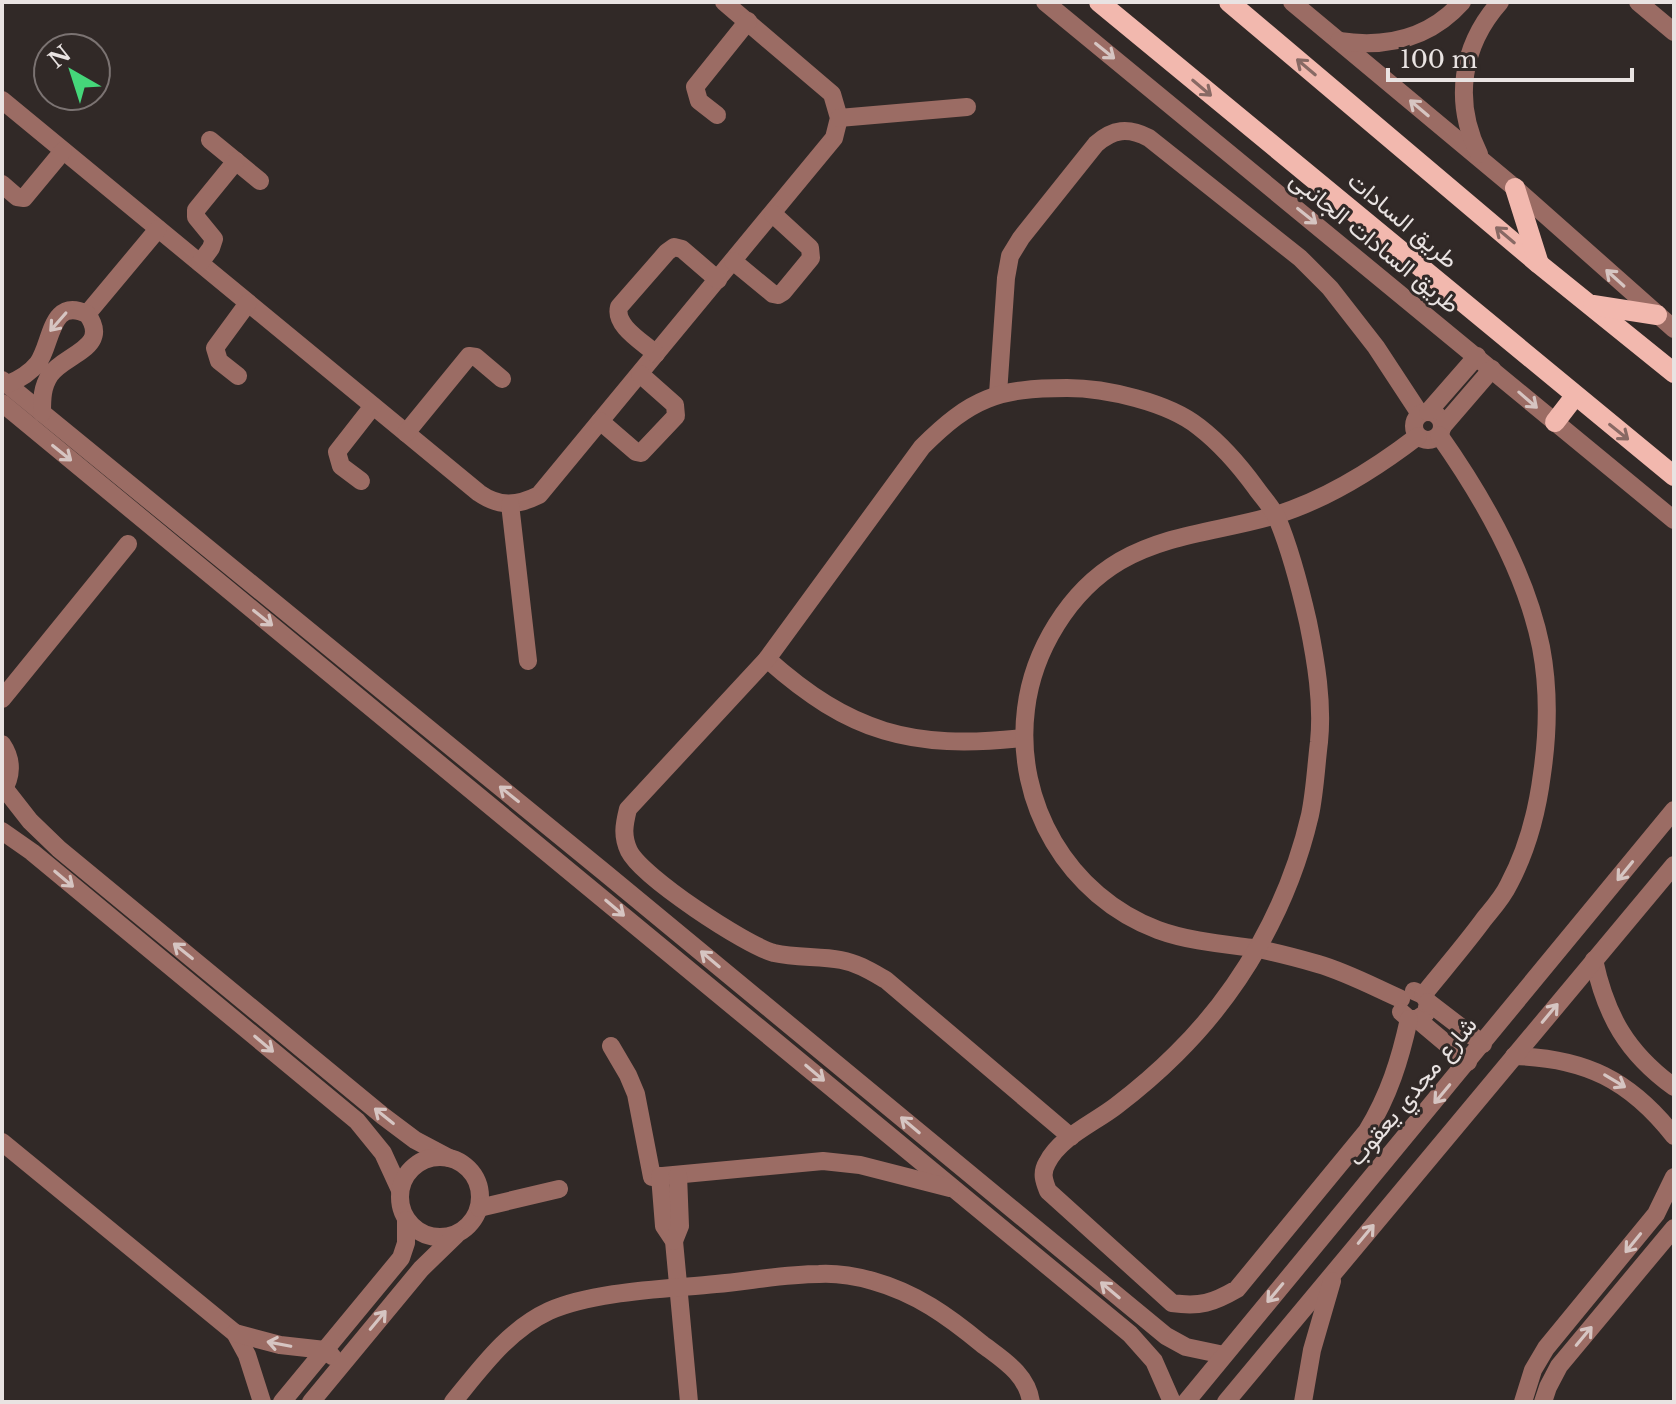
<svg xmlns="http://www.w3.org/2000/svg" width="1676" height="1404" viewBox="0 0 1676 1404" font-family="'Libre Baskerville',Vazirmatn,serif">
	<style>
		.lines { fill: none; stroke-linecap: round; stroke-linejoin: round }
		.minor { stroke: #9b6c64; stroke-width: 18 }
		.major { stroke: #f2b8ae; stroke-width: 20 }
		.oneway { stroke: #d6c5c2 }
		.oneway2 { stroke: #886964 }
		.labels { text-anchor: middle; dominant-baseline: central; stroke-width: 6; stroke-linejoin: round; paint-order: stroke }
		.street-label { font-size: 24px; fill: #e9e3e2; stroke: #312927 }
	</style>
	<rect width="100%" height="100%" fill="#312927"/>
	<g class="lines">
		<g class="minor">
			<polyline points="1045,2 1674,520"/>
			<polyline points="1292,2 1515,188 1674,329"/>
			<polyline points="1638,2 1674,32"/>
			<path d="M1339,41c47,7 90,-2 123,-39"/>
			<path d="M2,100l477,393c20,14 38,13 60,2l295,-357 5,-20 -7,-24 -108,-92"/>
			<polyline points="717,115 699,101 695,87 748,21"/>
			<polyline points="839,118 967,107"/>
			<polyline points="210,140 260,181"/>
			<path d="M1479,154c-26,-52 -18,-108 21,-152"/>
			<polyline points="2,184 17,197 24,198 63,151"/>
			<polyline points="733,261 773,294 778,295 783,292 811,258 810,248 773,214"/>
			<polyline points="200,263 211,248 214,239 196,217 196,210 236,161"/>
			<polyline points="87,314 158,229"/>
			<path d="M656,354c-13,-12 -42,-28 -37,-47l48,-55 7,-5 8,2 36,31"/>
			<polyline points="238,376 219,361 215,348 248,303"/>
			<polyline points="2,380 604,872 1166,1336 1186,1347 1224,1355"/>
			<path d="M8,384c12,-5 22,-11 30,-21 14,-19 12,-67 49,-49 25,34 -23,40 -37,61 -8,12 -8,24 -8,38"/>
			<path d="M998,394l8,-116 4,-22 11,-18 75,-94c17,-15 32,-17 53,-6l151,120 30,30 46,59 44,67"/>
			<polyline points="2,403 1130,1334 1154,1361 1172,1402"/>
			<circle cx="1428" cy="426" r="14"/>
			<polyline points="1428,412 1477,356"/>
			<polyline points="600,421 636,452 641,453 676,416 675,405 640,374"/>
			<polyline points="1442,427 1492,369"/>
			<polyline points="406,433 469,356 476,357 502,379"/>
			<polyline points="361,481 341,466 337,452 373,406"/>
			<polyline points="510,504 528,661"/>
			<path d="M767,659c83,74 145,91 255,79"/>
			<polyline points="2,699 128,544"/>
			<path d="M2,744c11,16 10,33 0,48"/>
			<polyline points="5,789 30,821 59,849 383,1116 415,1140 449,1158"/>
			<polyline points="2,831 32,852 357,1121 383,1153 400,1190"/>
			<path d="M1594,960c12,56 33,93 80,127"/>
			<polyline points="1414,991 1423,995 1428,1002 1426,1013 1417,1019"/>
			<path d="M1423,995c21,-26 42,-50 61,-76 9,-11 19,-22 25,-35 18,-34 28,-71 33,-110 6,-41 7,-85 -1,-127 -15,-74 -59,-151 -102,-212"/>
			<path d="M1401,999c-27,-12 -55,-27 -83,-35 -21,-6 -44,-12 -65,-16 -31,-4 -65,-7 -95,-18 -90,-34 -144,-127 -132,-221 7,-58 43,-118 94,-148 49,-28 103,-30 156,-46 52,-16 99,-46 142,-79"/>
			<polyline points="1428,1002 1483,1044"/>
			<polyline points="1401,1012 1409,1019 1417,1019 1468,1062"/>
			<polyline points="611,1046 628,1075 636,1094 652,1177 823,1161 860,1165 950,1188"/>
			<path d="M1514,1056c71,2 116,24 160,80"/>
			<path d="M1071,1137l-185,-157c-14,-8 -28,-17 -45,-20 -22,-4 -45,-2 -67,-7 -29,-8 -132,-76 -145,-102 -7,-15 -5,-26 -1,-42l139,-150 155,-212c49,-49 76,-59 145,-59 38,0 101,14 132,39 22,17 41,39 57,61 7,10 16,19 21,30 14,33 23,69 31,104 8,39 15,81 11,120 -3,24 -4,49 -9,73 -21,90 -68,174 -134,239 -19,19 -39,36 -60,52 -22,17 -56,31 -69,57 -6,10 -3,18 1,28l124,112c28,4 41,0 65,-14l130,-158c22,-36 33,-71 42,-112"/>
			<polyline points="2,1142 235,1333 247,1355 262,1402"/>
			<circle cx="440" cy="1197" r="40"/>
			<polyline points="660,1176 664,1226 674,1241 689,1402"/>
			<polyline points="479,1208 559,1189"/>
			<polyline points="674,1241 680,1226 678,1175"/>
			<polyline points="235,1333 280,1345 325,1350 332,1356"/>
			<polyline points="282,1402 401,1258 406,1243 406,1220"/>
			<polyline points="311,1402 421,1269 456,1235"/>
			<path d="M453,1402c28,-34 55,-72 96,-91 45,-20 118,-22 167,-27 34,-3 69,-10 103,-10 18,-1 36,2 54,7 43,12 75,35 109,63 21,16 45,30 49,58"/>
			<polyline points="1186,1402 1674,810"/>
			<polyline points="1226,1402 1674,865"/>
			<polyline points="1303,1402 1312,1350 1332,1281"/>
			<polyline points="1523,1402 1533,1370 1546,1348 1656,1214 1674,1177"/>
			<polyline points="1543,1402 1548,1387 1559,1366 1674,1228"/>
		</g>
		<g class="major">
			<polyline points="1099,2 1674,476"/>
			<polyline points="1229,2 1539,264 1674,373"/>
			<polyline points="1515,188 1539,264"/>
			<polyline points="1593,305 1657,315"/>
			<polyline points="1555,422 1575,396"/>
		</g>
	</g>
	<defs><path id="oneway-shaft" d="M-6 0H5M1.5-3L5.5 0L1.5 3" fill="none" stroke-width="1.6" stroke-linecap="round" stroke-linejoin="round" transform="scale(2)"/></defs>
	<g class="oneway">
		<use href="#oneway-shaft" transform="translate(1105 51) rotate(39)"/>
		<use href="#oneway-shaft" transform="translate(1419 108) rotate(-140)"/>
		<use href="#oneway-shaft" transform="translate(1307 216) rotate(39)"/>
		<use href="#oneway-shaft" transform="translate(1615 278) rotate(-138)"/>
		<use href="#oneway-shaft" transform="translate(58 322) rotate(131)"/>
		<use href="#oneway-shaft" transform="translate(1528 400) rotate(41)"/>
		<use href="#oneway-shaft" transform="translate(62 453) rotate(39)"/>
		<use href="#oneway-shaft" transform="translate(263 618) rotate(39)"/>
		<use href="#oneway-shaft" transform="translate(509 794) rotate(-141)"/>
		<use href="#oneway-shaft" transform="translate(1625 871) rotate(129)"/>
		<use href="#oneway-shaft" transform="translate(64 879) rotate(40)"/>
		<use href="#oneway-shaft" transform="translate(615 908) rotate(40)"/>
		<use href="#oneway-shaft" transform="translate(183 951) rotate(-141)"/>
		<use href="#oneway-shaft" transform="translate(710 959) rotate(-140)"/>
		<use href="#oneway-shaft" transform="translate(1550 1013) rotate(-50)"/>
		<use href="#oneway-shaft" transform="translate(264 1044) rotate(40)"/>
		<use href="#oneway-shaft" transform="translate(815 1073) rotate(40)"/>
		<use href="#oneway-shaft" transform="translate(1615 1081) rotate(31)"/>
		<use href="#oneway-shaft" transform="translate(1442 1094) rotate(130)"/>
		<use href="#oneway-shaft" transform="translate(384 1116) rotate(-141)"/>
		<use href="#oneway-shaft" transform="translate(910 1125) rotate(-140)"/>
		<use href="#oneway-shaft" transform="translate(1366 1234) rotate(-50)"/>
		<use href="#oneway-shaft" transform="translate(1633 1243) rotate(129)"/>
		<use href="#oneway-shaft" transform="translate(1110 1290) rotate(-140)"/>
		<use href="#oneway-shaft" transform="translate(1275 1293) rotate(130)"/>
		<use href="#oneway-shaft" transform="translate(378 1320) rotate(-50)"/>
		<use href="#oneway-shaft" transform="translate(1584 1336) rotate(-50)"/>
		<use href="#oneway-shaft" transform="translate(279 1344) rotate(-169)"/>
	</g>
	<g class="oneway2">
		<use href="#oneway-shaft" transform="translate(1306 67) rotate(-140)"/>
		<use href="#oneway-shaft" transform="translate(1202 88) rotate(40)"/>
		<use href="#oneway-shaft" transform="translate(1505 235) rotate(-140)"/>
		<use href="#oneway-shaft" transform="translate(1619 432) rotate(39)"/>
	</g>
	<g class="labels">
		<g class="street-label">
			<text transform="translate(1403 220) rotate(40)">طريق السادات</text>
			<text transform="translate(1375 242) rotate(39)">طريق السادات الجانبى</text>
			<text transform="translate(1412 1091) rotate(-50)">شارع مجدي يعقوب</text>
		</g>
	</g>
	<rect width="1676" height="1404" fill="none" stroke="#e9e3e2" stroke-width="8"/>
	<g transform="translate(72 72) rotate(321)"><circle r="38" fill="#312927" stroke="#7b7372" stroke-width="2"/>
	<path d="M0-6L14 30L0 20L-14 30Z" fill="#45d77a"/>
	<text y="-12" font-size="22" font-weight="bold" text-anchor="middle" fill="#e9e3e2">N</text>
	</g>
	<path d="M1388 68v12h244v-12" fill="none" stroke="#e9e3e2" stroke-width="4"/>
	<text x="1400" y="68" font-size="24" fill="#e9e3e2" stroke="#312927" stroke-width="6" paint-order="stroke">100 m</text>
</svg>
